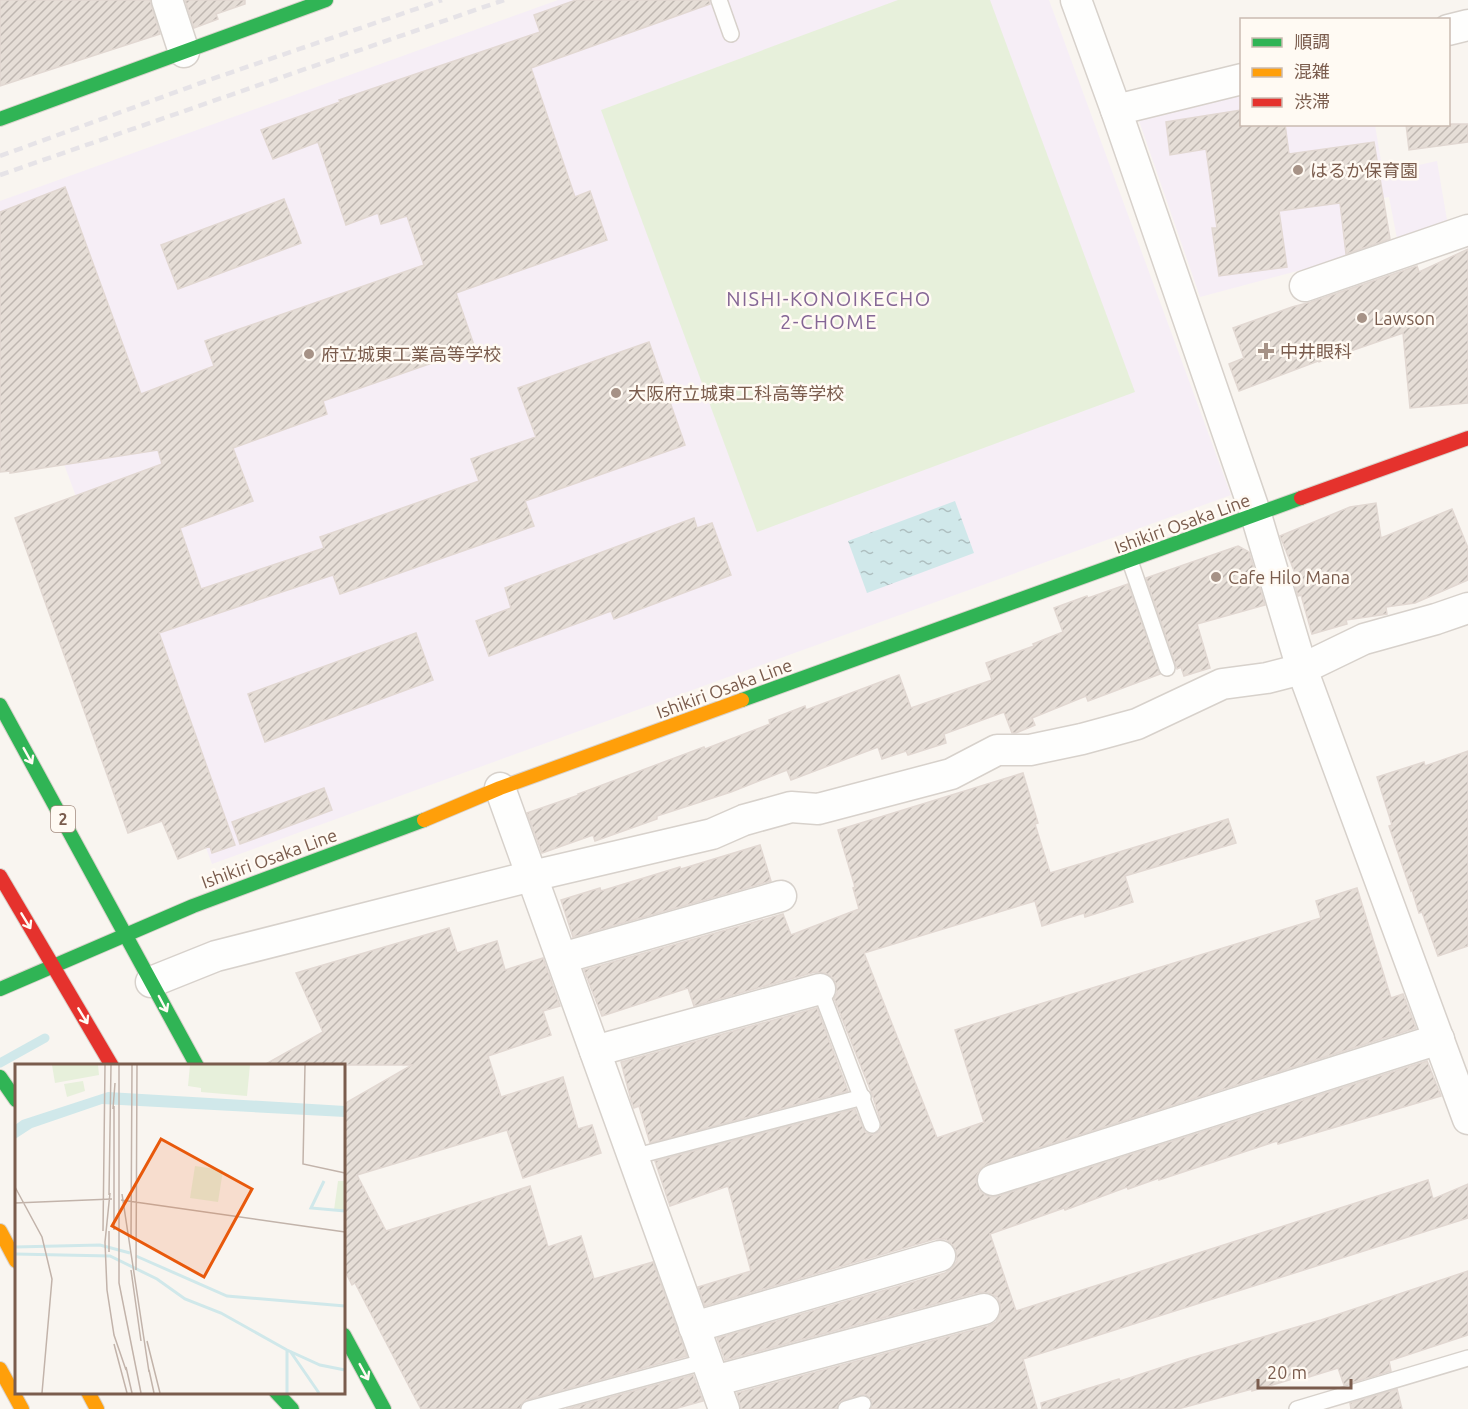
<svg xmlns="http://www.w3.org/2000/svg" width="1468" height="1409" viewBox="0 0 1468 1409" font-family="Ubuntu,'Noto Sans JP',sans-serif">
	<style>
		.education { fill: #f6eef6 }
		.pitch { fill: #e7f0db }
		.water { fill: url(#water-ripples) }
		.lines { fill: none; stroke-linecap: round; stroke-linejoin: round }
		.stream { stroke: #d0e8ea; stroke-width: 9 }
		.building { fill: url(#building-hatch); stroke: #e2d8d2; stroke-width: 1.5 }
		.lane-casing { stroke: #d7d1cb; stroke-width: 18 }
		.street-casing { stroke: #d7d1cb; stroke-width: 33 }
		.fast-casing { stroke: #d9d2cb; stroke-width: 16 }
		.slow-casing { stroke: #d9d2cb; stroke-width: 16 }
		.jam-casing { stroke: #d9d2cb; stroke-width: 16 }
		.lane { stroke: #fefefd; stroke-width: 15 }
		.street { stroke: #fefefd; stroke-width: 30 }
		.fast { stroke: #30b455; stroke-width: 14 }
		.slow { stroke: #ff9f0a; stroke-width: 14 }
		.jam { stroke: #e5322d; stroke-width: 14 }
		.rail { stroke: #e6e3e7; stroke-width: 4.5; stroke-dasharray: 9 6; stroke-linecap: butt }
		.oneway { stroke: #fffaf3 }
		.poi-dot { fill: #a69286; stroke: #fffaf3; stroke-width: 2 }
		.labels { text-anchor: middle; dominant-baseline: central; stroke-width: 5; stroke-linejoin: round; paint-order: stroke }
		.shield { fill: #fffaf3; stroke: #a28b7f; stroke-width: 1.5 }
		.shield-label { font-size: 16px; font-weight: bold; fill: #7a5c4d }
		.poi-label { font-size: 18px; fill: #7a5c4d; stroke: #fffaf3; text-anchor: start }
		.street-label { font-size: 18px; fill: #7a5c4d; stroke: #fffaf3 }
		.neighbourhood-label { font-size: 20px; letter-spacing: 1.5px; fill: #846695; stroke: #fffaf3 }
		.inset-river { fill: none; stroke: #d0e8ea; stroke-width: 3 }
		.inset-road { fill: none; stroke: #c2b3aa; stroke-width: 1.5 }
		.view { fill: #e8590c; fill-opacity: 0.15; stroke: #e8590c; stroke-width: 3 }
		.inset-edge { fill: none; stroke: #7a5c4d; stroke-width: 3 }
	</style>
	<defs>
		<pattern id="water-ripples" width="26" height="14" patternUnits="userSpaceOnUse" patternTransform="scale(1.5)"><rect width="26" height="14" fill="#d0e8ea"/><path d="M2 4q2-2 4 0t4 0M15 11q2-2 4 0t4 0" fill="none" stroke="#aebfc0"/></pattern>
		<pattern id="building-hatch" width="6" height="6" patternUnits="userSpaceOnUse" patternTransform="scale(1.5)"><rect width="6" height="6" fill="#e6ded7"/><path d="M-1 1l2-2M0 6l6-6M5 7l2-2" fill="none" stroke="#bfb7b1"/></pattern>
	</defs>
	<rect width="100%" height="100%" fill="#f9f5f0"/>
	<g class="education">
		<polygon points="558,0 1049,0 1231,495 212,864 0,291 0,201"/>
		<polygon points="1241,89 1242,124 1375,125 1383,173 1437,161 1448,226 1398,244 1389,197 1357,203 1365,253 1200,297 1137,115"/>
	</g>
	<polygon class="pitch" points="898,0 990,0 1135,392 757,532 601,110"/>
	<polygon class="water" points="955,501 974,553 867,593 848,541"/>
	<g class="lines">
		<polyline class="stream" points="0,1063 45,1038"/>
	</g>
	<g class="building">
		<polygon points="0,0 150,0 160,34 0,86"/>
		<polygon points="185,0 245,0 245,4 216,14 218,19 194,28"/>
		<polygon points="576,0 709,0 710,4 531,68 575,197 590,191 607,240 456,293 475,348 323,401 327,414 233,448 253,501 180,528 201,589 324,548 320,537 479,481 471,459 536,437 518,388 649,342 685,445 525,501 534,526 340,594 333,575 159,633 235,845 212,853 210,846 178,859 162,821 128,833 15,518 162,464 158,450 10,473 10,471 0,472 0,212 65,187 141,394 214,366 205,341 424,265 407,216 381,224 378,213 346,225 318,142 273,159 261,130 340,102 339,100 540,32 534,15"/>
		<polygon points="1242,110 1242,124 1285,124 1289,154 1374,142 1390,239 1346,254 1340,203 1279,211 1287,267 1219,276 1212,228 1217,228 1206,149 1170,155 1166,122"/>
		<polygon points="1406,124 1468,124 1468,142 1409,150"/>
		<polygon points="284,199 301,243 178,289 161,245"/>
		<polygon points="1468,249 1468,403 1410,408 1403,333 1319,362 1318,361 1239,391 1229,364 1244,358 1233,328 1292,307 1311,302 1417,266 1419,272"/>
		<polygon points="1376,503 1381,538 1452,509 1468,548 1468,580 1415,603 1386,607 1387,614 1346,620 1347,624 1312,634 1301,595 1298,596 1292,575 1297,578 1280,536 1350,507"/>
		<polygon points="694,518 697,528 712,523 731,575 614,619 611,611 489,656 476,621 511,608 505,588"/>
		<polygon points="1238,546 1249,552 1265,605 1197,624 1210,668 1184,676 1181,667 1177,669 1146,578"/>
		<polygon points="1128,584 1160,674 1088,701 1086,696 1032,718 1035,725 1016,733 1012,733 1004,712 944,734 946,743 908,755 906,751 882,759 878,747 791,780 787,770 731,792 657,816 657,819 595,841 593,835 542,853 527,813 579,795 578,794 704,747 705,749 770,724 769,720 805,706 806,710 899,675 911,708 992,680 986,663 1034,646 1033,644 1063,632 1054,608 1087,596 1088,598"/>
		<polygon points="416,633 433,680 265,742 248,694"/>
		<polygon points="1468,751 1468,946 1438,956 1422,912 1419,913 1412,890 1411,891 1389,826 1392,825 1377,777 1424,762 1425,766"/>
		<polygon points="1023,773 1038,823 1035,824 1050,873 1228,819 1236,843 1125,876 1133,902 1085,917 1084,913 1042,926 1035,901 864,953 937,1138 984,1122 955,1030 1321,918 1316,901 1357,888 1391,998 1403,994 1416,1028 988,1164 980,1169 976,1177 977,1186 982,1193 990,1197 998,1196 1427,1061 1441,1096 1278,1144 1277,1141 1159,1180 1159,1178 1128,1189 1127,1187 1065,1210 1064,1208 990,1234 1016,1311 1428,1180 1433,1199 1468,1184 1468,1218 1023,1359 1037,1409 871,1409 872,1401 865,1394 843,1400 839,1403 837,1409 741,1409 737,1393 988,1326 996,1322 1000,1314 1000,1304 997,1297 989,1293 980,1292 725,1360 717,1338 945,1273 952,1268 957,1261 956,1251 951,1243 945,1239 935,1239 705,1306 698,1287 751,1271 728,1186 670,1206 655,1161 855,1109 865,1132 871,1135 879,1132 881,1122 872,1094 834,998 837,993 836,984 832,977 825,973 815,972 694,1006 688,988 602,1016 584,970 783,914 791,935 859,909 853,888 855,887 838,830"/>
		<polygon points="324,788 332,810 240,844 232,822"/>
		<polygon points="760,845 771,881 573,937 561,900 600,888 601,891 680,867 681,869"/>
		<polygon points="449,928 457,953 497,941 505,970 543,958 560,1006 543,1011 551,1035 488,1056 501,1097 563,1077 578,1129 592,1125 601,1153 523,1178 507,1130 357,1175 386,1231 530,1186 548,1247 581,1236 594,1279 653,1262 687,1356 526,1400 522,1403 520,1409 421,1409 355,1283 352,1285 344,1269 344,1104 412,1065 264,1065 323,1032 296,973"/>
		<polygon points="817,1008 848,1091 650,1143 639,1106 634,1108 631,1100 621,1062"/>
		<polygon points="1468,1271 1468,1335 1389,1361 1391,1371 1344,1385 1338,1368 1309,1377 1309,1374 1252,1391 1252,1389 1178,1409 1042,1409 1041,1403 1119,1379 1120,1381 1187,1359 1321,1320"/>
		<polygon points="693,1375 703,1401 674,1409 566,1409"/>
		<polygon points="1397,1389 1402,1409 1351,1409 1350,1403"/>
	</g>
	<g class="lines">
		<g class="lane-casing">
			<g id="lane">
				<polyline points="719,0 731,34"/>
				<polyline points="1130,561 1167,668"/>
				<polyline points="820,989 872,1125"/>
				<polyline points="633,1157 863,1097"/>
				<polyline points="529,1409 707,1361"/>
				<polyline points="846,1409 863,1404"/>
				<polyline points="1297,1409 1468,1358"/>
			</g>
		</g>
		<g class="street-casing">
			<g id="street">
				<polyline points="167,0 184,52"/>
				<polyline points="1076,0 1116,110 1256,515 1302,669 1468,1119"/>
				<polyline points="1448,30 1468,25"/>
				<polyline points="1116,110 1242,79"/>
				<polyline points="1305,286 1468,230"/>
				<polyline points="500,788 724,1409"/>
				<polyline points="562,958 781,896"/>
				<polyline points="151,982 216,956 532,876 712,834 744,820 791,807 818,809 951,774 997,750 1030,750 1082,739 1137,724 1222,684 1267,678 1302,669 1364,639 1436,619 1468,608"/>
				<polyline points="595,1051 820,989"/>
				<polyline points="993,1180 1439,1039"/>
				<polyline points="694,1327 940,1256"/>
				<polyline points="714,1381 984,1309"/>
			</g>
		</g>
		<g class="fast-casing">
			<g id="fast">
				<polyline points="0,119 326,0"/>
				<polyline points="742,700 1301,498"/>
				<polyline points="0,705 197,1066"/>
				<polyline points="0,989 193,906 424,820"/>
				<polyline points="0,1077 16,1100"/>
				<polyline points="344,1335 384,1409"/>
				<polyline points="276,1392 292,1409"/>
			</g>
		</g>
		<g class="slow-casing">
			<g id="slow">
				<polyline points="424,820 500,788 742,700"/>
				<polyline points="0,1231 16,1261"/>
				<polyline points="0,1369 22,1409"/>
				<polyline points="88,1392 97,1409"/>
			</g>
		</g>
		<g class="jam-casing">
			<g id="jam">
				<polyline points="1301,498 1468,438"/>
				<polyline points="0,876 112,1066"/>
			</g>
		</g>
		<use href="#lane" class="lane"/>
		<use href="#street" class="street"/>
		<use href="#fast" class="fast"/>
		<use href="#slow" class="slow"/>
		<use href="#jam" class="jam"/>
		<g class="rail">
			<polyline points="0,156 209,80 442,0"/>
			<polyline points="0,175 504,0"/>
		</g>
	</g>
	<defs><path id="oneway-shaft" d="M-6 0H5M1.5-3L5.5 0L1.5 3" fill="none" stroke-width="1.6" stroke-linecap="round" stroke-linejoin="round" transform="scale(1.5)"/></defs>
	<g class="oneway">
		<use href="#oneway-shaft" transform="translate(28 756) rotate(61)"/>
		<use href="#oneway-shaft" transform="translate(26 921) rotate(59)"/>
		<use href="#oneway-shaft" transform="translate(163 1004) rotate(62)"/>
		<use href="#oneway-shaft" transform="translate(83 1016) rotate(59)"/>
		<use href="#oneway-shaft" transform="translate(364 1372) rotate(61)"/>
	</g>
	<g class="poi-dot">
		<circle cx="1298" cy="170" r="6"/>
		<circle cx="1362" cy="318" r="6"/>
		<path d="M1263 342h6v6h6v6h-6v6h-6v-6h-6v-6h6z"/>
		<circle cx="309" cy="354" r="6"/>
		<circle cx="616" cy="393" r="6"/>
		<circle cx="1216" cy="577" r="6"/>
	</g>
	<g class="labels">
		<rect class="shield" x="51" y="806" width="24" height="26" rx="4.5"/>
		<g class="shield-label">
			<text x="63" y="819">2</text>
		</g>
		<g class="poi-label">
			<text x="1310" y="170">はるか保育園</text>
			<text x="1374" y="318">Lawson</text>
			<text x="1280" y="351">中井眼科</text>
			<text x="321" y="354">府立城東工業高等学校</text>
			<text x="628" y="393">大阪府立城東工科高等学校</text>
			<text x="1228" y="577">Cafe Hilo Mana</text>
		</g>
		<g class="street-label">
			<text transform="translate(1182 523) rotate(-20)">Ishikiri Osaka Line</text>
			<text transform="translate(724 688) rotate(-20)">Ishikiri Osaka Line</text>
			<text transform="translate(269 858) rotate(-20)">Ishikiri Osaka Line</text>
		</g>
		<g class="neighbourhood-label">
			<text x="829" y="298">NISHI-KONOIKECHO<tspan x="829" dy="23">2-CHOME</tspan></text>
		</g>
	</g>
	<g transform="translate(15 1064)">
		<rect width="330" height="330" fill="#f9f5f0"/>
		<path d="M37,1h46l1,10 -44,8zM175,1h60l-3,31 -46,-4v-4l-13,-2zM68,17l2,10 -18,6 -3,-13z" fill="#e7f0db"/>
		<path d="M323,117h7v30l-11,-1z" fill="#e7f0db"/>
		<path d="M180,102l28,4 -5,32 -28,-4z" fill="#e7f0db"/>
		<path d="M93,28l237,14v11l-243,-13 -70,24 -17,11v-14l7,-5z" fill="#d0e8ea"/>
		<path class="inset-river" d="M309,117l-13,27 34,3M0,183l85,-2 30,8M0,190l95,2 47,23 28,20 36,14 66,37 33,15 25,5M121,192l91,40 118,10M275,287l29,42M272,329v-43"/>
		<path class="inset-road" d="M104,1v218l22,110M290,1l-2,99 42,9M98,45l2,-26M0,123l27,50 10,42 -10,114M95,129l-5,49 2,48 7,45 12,35M107,130l27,178M94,131l2,-130M106,136l224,32M0,139l97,-4M99,166v-124M88,167l2,-166M116,173l1,-172M94,188v-21M116,206l10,71M121,206l1,-205M132,277l13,52M99,280l13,49M111,303l6,26M134,306l5,23"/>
		<path class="view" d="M146,75l91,50 -48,88 -92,-51z"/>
		<rect width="330" height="330" class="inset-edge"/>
	</g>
	<rect x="1240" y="18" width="210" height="108" fill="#fffaf3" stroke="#cabbb1" stroke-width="1.5"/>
	<rect x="1252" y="38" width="30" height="9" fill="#30b455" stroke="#cabbb1" stroke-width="1.5"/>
	<text x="1294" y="48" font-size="18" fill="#7a5c4d">順調</text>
	<rect x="1252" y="68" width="30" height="9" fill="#ff9f0a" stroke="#cabbb1" stroke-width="1.5"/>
	<text x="1294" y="78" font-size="18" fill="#7a5c4d">混雑</text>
	<rect x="1252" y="98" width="30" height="9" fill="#e5322d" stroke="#cabbb1" stroke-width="1.5"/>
	<text x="1294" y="108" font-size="18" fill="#7a5c4d">渋滞</text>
	<path d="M1258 1379v9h93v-9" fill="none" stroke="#7a5c4d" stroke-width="3"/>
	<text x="1267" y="1379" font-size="18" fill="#7a5c4d" stroke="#fffaf3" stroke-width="4.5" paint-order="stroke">20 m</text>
</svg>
